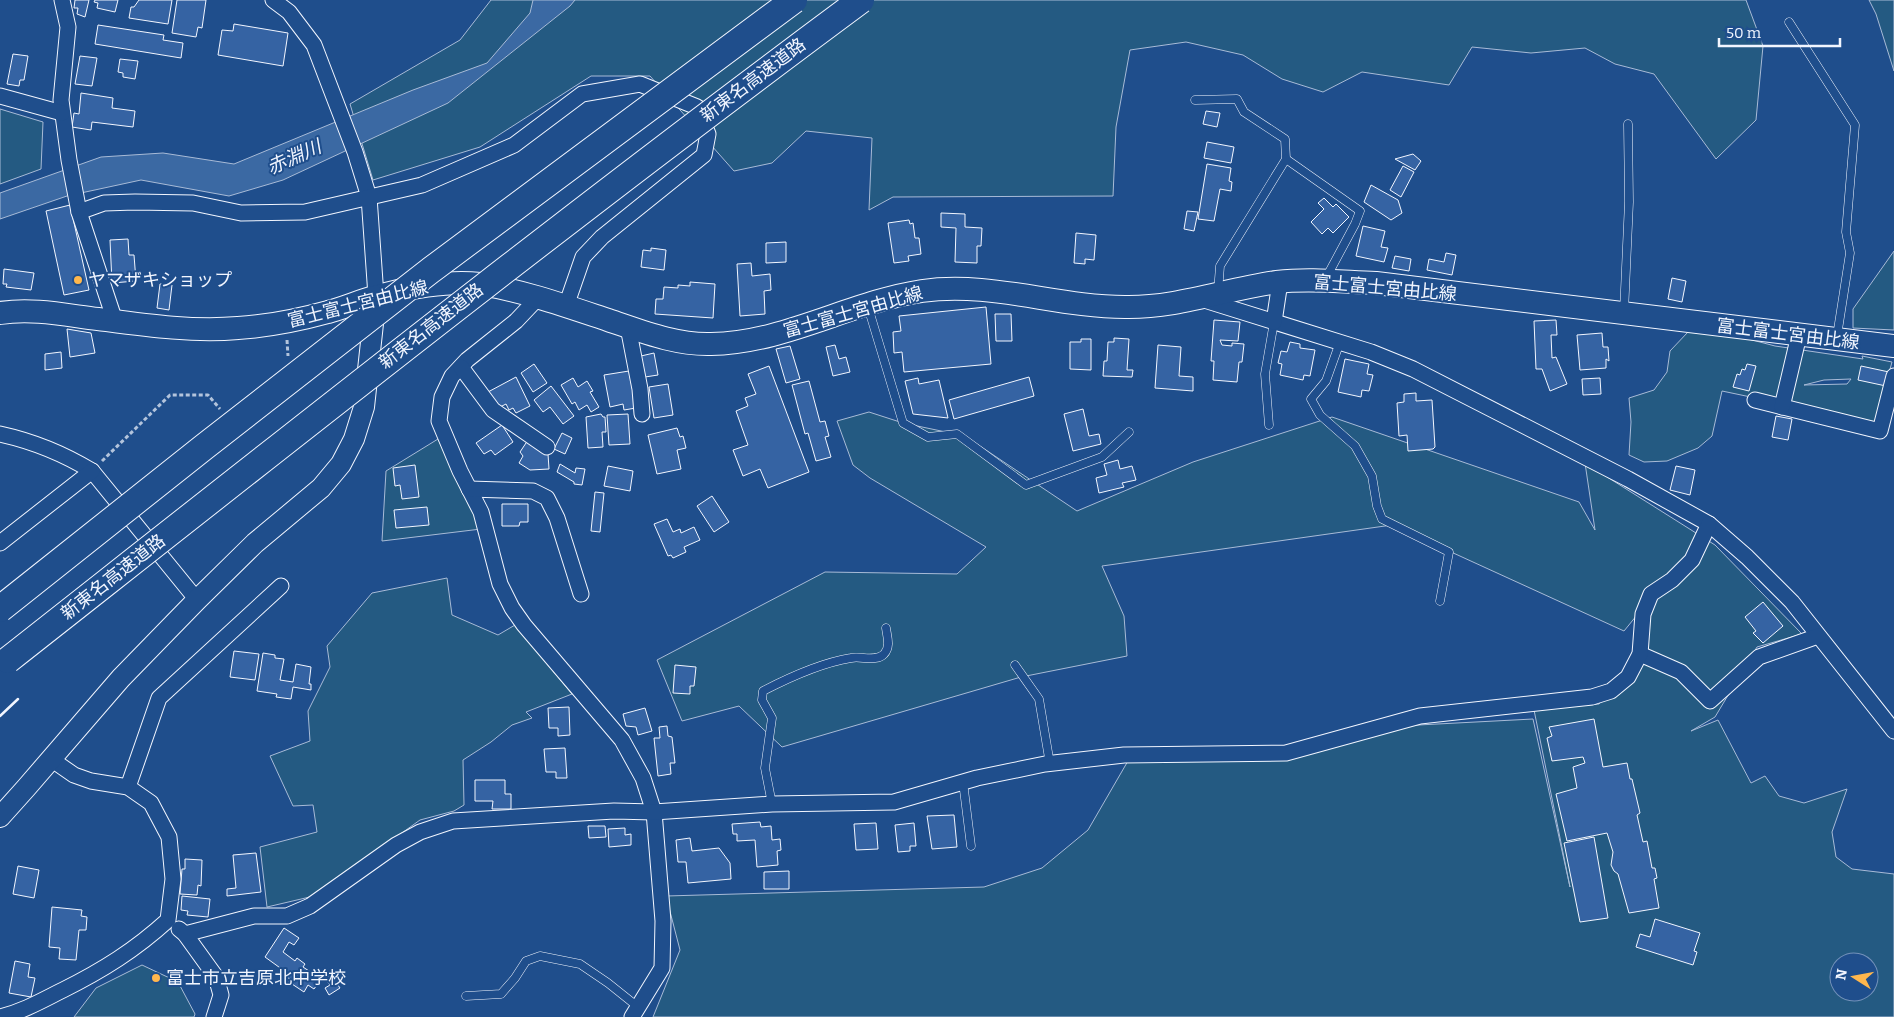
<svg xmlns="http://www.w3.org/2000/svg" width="1894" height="1017" viewBox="0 0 1894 1017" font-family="Bitter,'Noto Sans JP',serif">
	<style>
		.green { fill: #245a82; stroke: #a8bbd7; fill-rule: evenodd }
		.water { fill: #3b69a3; stroke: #a8bbd7 }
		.building { fill: #3563a3; stroke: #f2f6ff }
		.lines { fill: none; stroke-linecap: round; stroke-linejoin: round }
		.lane-casing { stroke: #f2f6ff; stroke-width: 9 }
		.street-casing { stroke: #f2f6ff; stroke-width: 17 }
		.secondary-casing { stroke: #f2f6ff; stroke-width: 22 }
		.primary-casing { stroke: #f2f6ff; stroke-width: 24 }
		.path { stroke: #b3c4dc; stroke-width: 3; stroke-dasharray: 4 2.5; stroke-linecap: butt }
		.lane { stroke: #1f4e8c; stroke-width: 8 }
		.street { stroke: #1f4e8c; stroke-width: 15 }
		.secondary { stroke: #1f4e8c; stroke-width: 20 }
		.primary { stroke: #1f4e8c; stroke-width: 22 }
		.highway-bridge-casing { stroke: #f2f6ff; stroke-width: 28; stroke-linecap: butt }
		.highway-bridge { stroke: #1f4e8c; stroke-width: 26 }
		.wall { stroke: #f2f6ff; stroke-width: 2.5 }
		.poi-dot { fill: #ffb74d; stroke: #1f4e8c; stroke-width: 2 }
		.labels { text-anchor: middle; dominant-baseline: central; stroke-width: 4; stroke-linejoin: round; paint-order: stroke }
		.street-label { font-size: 18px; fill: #f2f6ff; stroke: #1f4e8c }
		.poi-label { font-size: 18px; fill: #f2f6ff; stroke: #1f4e8c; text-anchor: start }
		.water-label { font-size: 19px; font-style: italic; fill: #f2f6ff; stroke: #1f4e8c }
	</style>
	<rect width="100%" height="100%" fill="#1f4e8c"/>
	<g class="green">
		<polygon points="491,0 1746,0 1763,46 1756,120 1716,159 1654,74 1615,64 1585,48 1531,53 1472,47 1449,85 1362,72 1323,92 1282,79 1243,55 1186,42 1130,50 1116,127 1113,196 893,197 869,210 872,138 806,131 772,163 734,171 650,76 591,76 480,147 373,180 350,104 460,40"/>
		<polygon points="1869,0 1894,0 1894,71 1876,14"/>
		<polygon points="0,109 43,122 41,169 0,184"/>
		<polygon points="1894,251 1894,330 1853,328 1853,309"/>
		<path d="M1718,331l57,15 88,13 -1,-3 30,6 -17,61 -153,-32 -10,45 -14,12 -31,13 -23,1 -15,-7 2,-33 -2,-24 25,-8 13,-18 3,-21 18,-19zM1851,379l-4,5 -43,1 20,-5z"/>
		<path d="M869,412l34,11 62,13 112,75 116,-49 139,-45 247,85 16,28 -10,-67 130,82 87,89 -45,13 -42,70 -24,14 27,-11 33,63 14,-7 14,20 25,7 43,-14 -15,43 4,25 16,12 42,5v143h-1241l27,-67 -14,-54 318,-9 58,-19 46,-38 44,-76 154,-1 94,-26 153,-8 37,168 -36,-177 65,-6 29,-27 18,-73 -22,27 -232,-106 -290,41 22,50 3,40 -106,21 -239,70 -43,-41 -57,15 -25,-61 168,-88 132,2 29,-27 -116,-69 -17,-13 -16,-44zM1839,962h30v30h-30z"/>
		<polygon points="438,439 481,529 382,541 386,471"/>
		<polygon points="447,578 452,615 498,635 515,625 572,694 526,712 532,718 512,725 491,742 463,760 464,805 454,811 420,820 314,896 267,907 260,847 317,832 313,805 293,806 270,756 310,741 308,711 330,667 327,646 372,593"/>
		<polygon points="142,965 178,982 195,1014 194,1017 74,1017 96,988"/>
	</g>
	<polygon class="water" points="533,0 575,0 570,6 448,103 283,180 229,196 141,180 67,196 0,219 0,193 101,157 163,153 234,164 413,90 487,63 530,13"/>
	<g class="building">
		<polygon points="75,0 89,0 85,17 77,14 78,8 74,8"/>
		<polygon points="95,0 118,0 115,12 97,8 98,3 94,2"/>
		<polygon points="139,0 172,0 168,24 129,18 131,7 134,7"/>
		<polygon points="177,0 206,0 202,28 198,27 196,37 172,33"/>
		<polygon points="234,24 288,33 283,66 218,55 222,30 233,31"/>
		<polygon points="98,25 164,35 163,40 183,43 181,58 95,44"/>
		<polygon points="13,54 28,56 24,80 20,80 19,86 7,84"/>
		<polygon points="80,56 97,58 92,86 75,84"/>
		<polygon points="120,59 138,61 135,79 123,77 123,73 118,72"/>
		<polygon points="81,93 113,98 112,108 135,111 133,127 92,122 91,130 72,127 74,113 79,114"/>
		<polygon points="1206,111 1220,113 1217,127 1203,124"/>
		<polygon points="1207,142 1234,147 1231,163 1204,158"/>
		<polygon points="1413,154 1421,161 1415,170 1395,159"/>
		<polygon points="1207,164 1231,168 1229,181 1232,182 1231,191 1220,189 1214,221 1198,219"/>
		<polygon points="1403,166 1414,172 1401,197 1390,190"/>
		<polygon points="1371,185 1398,200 1402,213 1391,220 1364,202"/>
		<polygon points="1324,198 1333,207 1336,204 1349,217 1333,233 1328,228 1322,234 1311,222 1324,209 1318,203"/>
		<polygon points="70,205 89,290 64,295 46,211"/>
		<polygon points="1187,211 1198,212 1194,231 1184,229"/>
		<polygon points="941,213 965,214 965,227 982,228 981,246 977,246 977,263 955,262 956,228 941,227"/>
		<polygon points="909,220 910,224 913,223 915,238 919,238 921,254 908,256 909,261 894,263 888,223"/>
		<polygon points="1363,226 1385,231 1381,247 1388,248 1384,262 1356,256"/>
		<polygon points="1076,233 1096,235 1094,260 1085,259 1085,264 1074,263"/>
		<polygon points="128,239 129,255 134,255 136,281 112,283 110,240"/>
		<polygon points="786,242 786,262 766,263 766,243"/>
		<polygon points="651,248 666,250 664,270 641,267 643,250 651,251"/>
		<polygon points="1446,253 1456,255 1452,275 1427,270 1429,259 1444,262"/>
		<polygon points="1395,256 1411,259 1409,271 1392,268"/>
		<polygon points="751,263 752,276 770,274 771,290 764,291 765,314 740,316 737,264"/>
		<polygon points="4,269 34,273 31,290 6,287 7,284 3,284"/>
		<polygon points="1672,278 1686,281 1682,302 1668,299"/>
		<polygon points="690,282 715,284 713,318 655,314 656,299 663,299 664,287 678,288 678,285 690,286"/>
		<polygon points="160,284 172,285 169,310 157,308"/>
		<polygon points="986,307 991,364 904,372 902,352 894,353 893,332 901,331 899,316"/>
		<polygon points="995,314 1011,314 1012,341 996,341"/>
		<polygon points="1214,320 1240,322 1238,341 1220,340 1222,345 1232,346 1232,343 1244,344 1242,362 1239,362 1237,382 1213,380 1214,361 1211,361"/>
		<polygon points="1556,320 1557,335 1551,335 1552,358 1556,357 1567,384 1550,391 1542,369 1536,369 1534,321"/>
		<polygon points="67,329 91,333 95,353 70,357"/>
		<polygon points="1602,333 1603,347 1608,347 1609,361 1606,359 1606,368 1580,370 1577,335"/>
		<polygon points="1114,338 1129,339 1127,370 1133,370 1132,377 1103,376 1104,361 1107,361 1108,342 1114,342"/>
		<polygon points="1081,339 1091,339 1091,370 1070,369 1070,342 1081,342"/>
		<polygon points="1290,342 1300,344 1300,348 1315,350 1310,376 1304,375 1303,380 1280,375 1282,364 1278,363 1281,351 1287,352"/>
		<polygon points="835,345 839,359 846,357 850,372 833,376 826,347"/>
		<polygon points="1158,345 1181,347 1179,376 1193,377 1193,391 1155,388"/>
		<polygon points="790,346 800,379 786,383 776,349"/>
		<polygon points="61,352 62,368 45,370 45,354"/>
		<polygon points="654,353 658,375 645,377 641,356"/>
		<polygon points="1345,359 1369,364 1367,374 1373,375 1369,391 1362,390 1361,397 1338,392"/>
		<polygon points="534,364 547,383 533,392 521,373"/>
		<polygon points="1747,364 1756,366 1749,391 1733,387 1737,374 1740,375 1742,369 1745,370"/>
		<polygon points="769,366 809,472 768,488 760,469 743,476 733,450 748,445 736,411 748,406 745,398 756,394 748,374"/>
		<polygon points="1861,366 1889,372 1886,386 1858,380"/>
		<polygon points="629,371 636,408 624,410 623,404 610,407 604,375"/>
		<polygon points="516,377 530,406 516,413 513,408 509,410 506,404 496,409 488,392"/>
		<polygon points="1029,377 1034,396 954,419 949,400"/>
		<polygon points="573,378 578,387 587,381 593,391 590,392 599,407 591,412 587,405 579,410 575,402 572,404 561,385"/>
		<polygon points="918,378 919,384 939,380 948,418 913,414 905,381"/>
		<polygon points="1600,378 1601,394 1583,395 1582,379"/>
		<polygon points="809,381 820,422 825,421 829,436 825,437 831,457 816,461 808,433 805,434 792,385"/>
		<polygon points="668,384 673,415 654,418 649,387"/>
		<polygon points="551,386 574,416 563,424 550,407 543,412 534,400"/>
		<polygon points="1416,393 1416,401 1432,400 1435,447 1433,449 1408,451 1407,435 1399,436 1397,403 1404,402 1404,394"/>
		<polygon points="1083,409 1089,436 1099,434 1101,444 1073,451 1064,414"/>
		<polygon points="601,414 603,417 605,417 606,432 602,432 603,447 588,448 586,417"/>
		<polygon points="628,414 630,444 609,445 607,415"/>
		<polygon points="1776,416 1792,419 1788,440 1772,437"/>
		<polygon points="502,425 513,442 495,455 491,450 484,454 476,443"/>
		<polygon points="677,428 680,437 683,436 686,448 677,450 681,469 657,474 648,435"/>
		<polygon points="562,433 572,438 565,454 554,449"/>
		<polygon points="528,440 548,454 549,469 530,470 519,463 523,456 520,452"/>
		<polygon points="1118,460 1120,469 1132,466 1136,480 1122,483 1124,487 1099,493 1096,478 1107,475 1104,464"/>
		<polygon points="560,464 575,473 576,468 585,469 582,485 574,484 574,482 557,472"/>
		<polygon points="415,465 419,497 402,499 400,485 395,486 393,468"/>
		<polygon points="608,466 633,471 630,491 604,486"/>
		<polygon points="1676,466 1695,470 1690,495 1670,490"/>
		<polygon points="595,492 604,493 600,532 591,531"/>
		<polygon points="712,496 729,522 714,532 697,506"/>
		<polygon points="502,504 528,504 528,522 520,522 519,526 502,526"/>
		<polygon points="427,507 429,525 396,528 394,510"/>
		<polygon points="667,519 673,532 680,529 681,533 694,527 700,540 684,547 686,552 673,558 671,555 668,556 654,524"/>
		<polygon points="1763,602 1783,626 1763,643 1753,633 1756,631 1745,617"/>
		<polygon points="234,651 259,654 255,680 230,677"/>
		<polygon points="263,653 275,655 275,658 284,659 280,680 293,682 296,664 311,667 309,684 311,684 311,690 293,687 291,699 276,697 277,694 257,691"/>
		<polygon points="675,665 696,667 694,686 690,686 690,694 673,693"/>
		<polygon points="569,707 570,735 558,736 558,728 549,728 548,708"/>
		<polygon points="645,708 652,731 638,735 636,727 626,726 623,714"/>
		<polygon points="1594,719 1603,767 1627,763 1630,779 1632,779 1640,813 1637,815 1643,842 1647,841 1652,868 1655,868 1657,878 1654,879 1659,908 1629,913 1618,874 1614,871 1611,865 1613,852 1607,833 1567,841 1556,794 1577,788 1573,767 1585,763 1583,757 1552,761 1547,738 1552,736 1549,727"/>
		<polygon points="667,726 668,736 672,737 675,763 670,763 671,774 658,776 654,738 660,738 659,727"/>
		<polygon points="565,748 567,778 556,778 556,772 546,772 544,749"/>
		<polygon points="475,780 505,780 505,794 511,794 511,809 492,809 493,801 475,801"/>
		<polygon points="954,815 957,847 932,849 927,816"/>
		<polygon points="760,822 761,827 771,826 772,840 780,839 781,850 777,851 778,865 757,867 755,840 737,841 737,834 733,834 732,824"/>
		<polygon points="876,823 878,849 856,850 854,824"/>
		<polygon points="914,823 916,846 910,846 910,851 898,852 895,825"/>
		<polygon points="588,826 605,826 606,837 589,838"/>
		<polygon points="625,828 625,835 631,834 631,845 609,847 608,829"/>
		<polygon points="1594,837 1608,918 1580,922 1564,843"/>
		<polygon points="690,838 692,851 719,848 730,863 731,879 688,883 686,862 678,862 676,840"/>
		<polygon points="256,853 261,892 227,896 227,889 236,888 233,855"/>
		<polygon points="185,859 202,860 201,886 198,885 197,895 180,894 182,869 185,869"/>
		<polygon points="18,866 39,870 34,898 13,894"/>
		<polygon points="789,871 789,889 764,889 764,872"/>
		<polygon points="182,896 210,899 208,917 187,915 188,911 181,910"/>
		<polygon points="52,907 82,910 81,916 87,917 86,930 79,930 76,960 59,959 60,948 49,947"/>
		<polygon points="1655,919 1700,933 1694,951 1697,952 1693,965 1636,947 1640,934 1650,937"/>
		<polygon points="284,928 299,938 294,945 289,942 283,952 295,961 297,958 305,964 303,967 321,979 314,989 308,985 304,992 289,982 290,979 281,973 283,970 265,957"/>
		<polygon points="15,961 30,964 28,977 35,978 31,997 9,993"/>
		<polygon points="331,975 340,988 329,995 325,988 330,985 325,978"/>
	</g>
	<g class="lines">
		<g class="lane-casing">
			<g id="lane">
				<polyline points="1789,22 1855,125 1846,232 1850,253 1837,336"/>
				<polyline points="1195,100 1237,99 1244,112 1285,139 1286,159 1220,266 1218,292"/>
				<polyline points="1286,159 1360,211 1355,224 1326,278"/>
				<polyline points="868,307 903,423 928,437 957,434 1026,485 1102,457 1129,432"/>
				<polyline points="1624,312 1629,202 1628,124"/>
				<polyline points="1340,342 1326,381 1311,399 1320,415 1355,446 1372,476 1377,506 1382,519 1449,552 1440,601"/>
				<polyline points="1269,425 1265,374 1274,322"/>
				<polyline points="1015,665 1039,699 1050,764"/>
				<polyline points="963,782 971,846"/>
				<path d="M772,804l-7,-36 7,-50 -10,-18 1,-9c27,-14 57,-28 88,-33 10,-2 26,4 33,-4 7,-7 3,-18 2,-26"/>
				<polyline points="466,996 501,994 515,978 526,961 540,956 580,964 608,983 638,1007"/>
			</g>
		</g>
		<g class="street-casing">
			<g id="street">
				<polyline points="62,0 68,27 61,100 69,160 79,212 115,321"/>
				<polyline points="273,0 289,12 314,45 355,152 369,197 376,296"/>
				<polyline points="0,96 62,113"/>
				<polyline points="79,212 104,203 135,202 193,203 241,213 305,212 422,185 514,145 582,94 640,84 697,107 708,134 704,155 602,237 583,257 566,306"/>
				<polyline points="536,297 534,302 516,321 467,360 452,376 442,397 439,421 460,471 481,512 500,584 512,608 524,625 622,740 643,778 654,812 663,921 662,968 632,1017"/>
				<polyline points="1201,299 1371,352 1413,369 1628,479 1709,524 1747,557 1792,602 1894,731"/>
				<polyline points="1274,322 1280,282"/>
				<polyline points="628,327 640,389 642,414"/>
				<polyline points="461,367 493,410 547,447"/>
				<polyline points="1755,400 1880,431 1894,376"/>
				<polyline points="1782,407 1799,335"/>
				<path d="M0,434c32,7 64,20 92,37l105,129"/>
				<polyline points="469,489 533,491 547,498 557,518 581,594"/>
				<polyline points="0,543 92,471"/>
				<polyline points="1640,654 1681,672 1710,701 1759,657 1818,636"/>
				<polyline points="128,787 159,698 281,586"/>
				<polyline points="179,929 185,934 216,977 221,995 214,1017"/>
				<polyline points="185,934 254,916 287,916 310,906 396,845 420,832 453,821 614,811 654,812 772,804 894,802 977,778 1045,764 1124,755 1286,753 1420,716 1592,697 1611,691 1628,677 1640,654 1643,614 1651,594 1672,580 1692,560 1709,524"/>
				<path d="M0,1017c24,-6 41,-16 63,-27 40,-20 72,-40 105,-70l5,-41 -4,-42 -18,-34 -23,-16 -37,-6 -17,-6 -23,-16"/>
			</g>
		</g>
		<g class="secondary-casing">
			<polyline id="secondary" points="0,817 26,788 121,678 197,600 255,543 321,488 341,464 354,439 364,407 375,305"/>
		</g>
		<g class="primary-casing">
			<path id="primary" d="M0,313c33,-5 65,2 98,6 46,6 94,13 140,9 31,-2 61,-8 90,-16 16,-4 31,-11 47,-15 31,-9 73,-17 105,-13 44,7 86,22 128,36 33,11 67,25 103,24 73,-1 139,-42 211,-53 68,-10 135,16 203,16 52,1 101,-18 152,-25 33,-4 67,0 99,1l518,63"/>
		</g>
		<g class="path">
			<polyline points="287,340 288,356"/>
			<polyline points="102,461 170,395 208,395 220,409"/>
		</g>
		<use href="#lane" class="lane"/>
		<use href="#street" class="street"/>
		<use href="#secondary" class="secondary"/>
		<use href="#primary" class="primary"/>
		<g class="highway-bridge-casing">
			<g id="highway-bridge">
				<polyline points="0,609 204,447 431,270 794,0"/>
				<path d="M8,660c282,-222 564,-446 853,-660"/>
			</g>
		</g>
		<use href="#highway-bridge" class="highway-bridge"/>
		<polyline class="wall" points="0,716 18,699"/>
	</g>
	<g class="poi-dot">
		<circle cx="78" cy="280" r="5"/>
		<circle cx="156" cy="978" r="5"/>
	</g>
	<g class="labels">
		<g class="street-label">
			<text transform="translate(753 80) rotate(-37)">新東名高速道路</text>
			<text transform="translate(1385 288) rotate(5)">富士富士宮由比線</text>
			<text transform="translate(358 304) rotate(-14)">富士富士宮由比線</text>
			<text transform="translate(853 312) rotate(-16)">富士富士宮由比線</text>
			<text transform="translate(431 326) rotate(-38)">新東名高速道路</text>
			<text transform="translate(1788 334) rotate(7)">富士富士宮由比線</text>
			<text transform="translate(113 577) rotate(-38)">新東名高速道路</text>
		</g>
		<g class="poi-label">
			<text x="88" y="280">ヤマザキショップ</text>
			<text x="166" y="978">富士市立吉原北中学校</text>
		</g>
		<g class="water-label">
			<text transform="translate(294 157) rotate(-24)">赤淵川</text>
		</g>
	</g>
	<g transform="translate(1854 977) rotate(281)"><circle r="24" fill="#1f4e8c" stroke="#7391ba"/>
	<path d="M0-4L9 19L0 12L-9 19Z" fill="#ffb74d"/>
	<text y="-8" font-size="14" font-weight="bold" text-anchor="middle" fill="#f2f6ff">N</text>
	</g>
	<path d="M1719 38v8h121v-8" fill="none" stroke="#f2f6ff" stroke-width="2.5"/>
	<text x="1726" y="38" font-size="15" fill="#f2f6ff" stroke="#1f4e8c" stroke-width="4" paint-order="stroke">50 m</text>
</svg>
